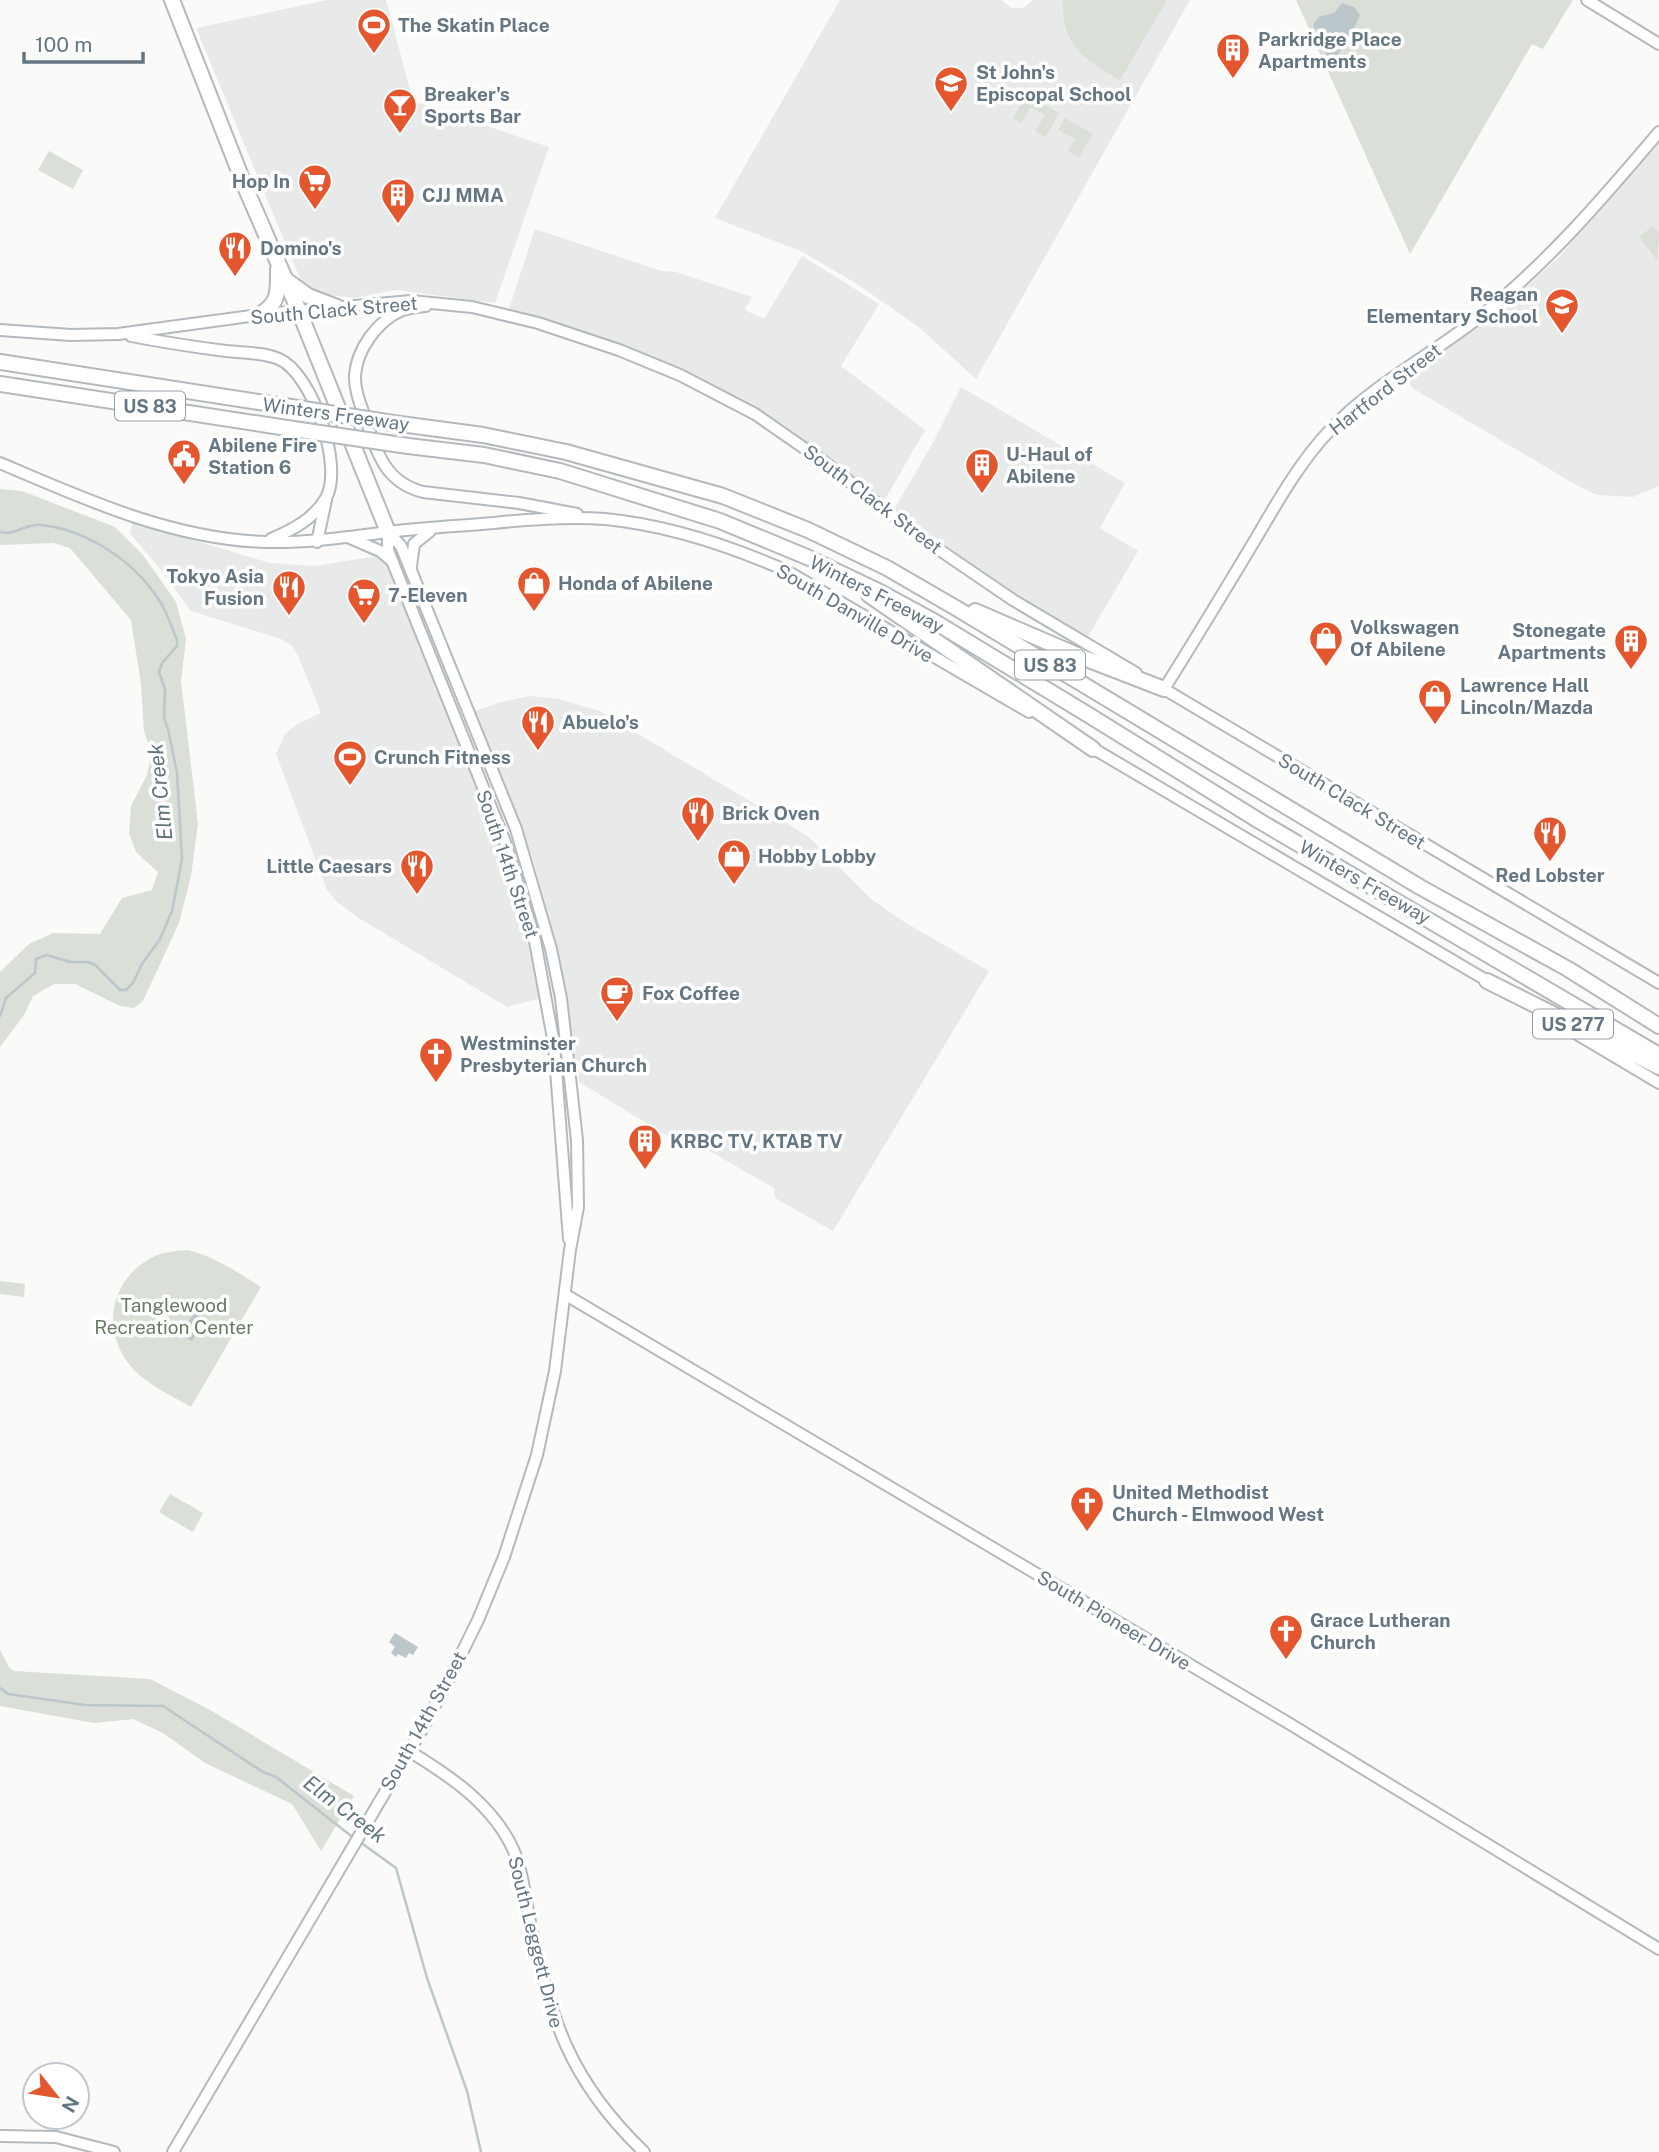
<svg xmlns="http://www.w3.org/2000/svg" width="1659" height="2152" viewBox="0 0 1659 2152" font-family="'Public Sans',sans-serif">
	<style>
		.built { fill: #e8e9e9 }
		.green { fill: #dadfd7 }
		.water { fill: #bbc7cb }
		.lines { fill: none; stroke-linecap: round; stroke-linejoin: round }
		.stream { stroke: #bbc7cb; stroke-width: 2.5 }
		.secondary-casing { stroke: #b3babf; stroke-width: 14 }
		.highway-casing { stroke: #b4b9bd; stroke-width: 18 }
		.secondary { stroke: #fff; stroke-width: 10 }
		.highway { stroke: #fff; stroke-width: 14 }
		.highway-bridge-casing { stroke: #b4b9bd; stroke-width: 18; stroke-linecap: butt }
		.highway-bridge { stroke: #fff; stroke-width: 14 }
		.labels { text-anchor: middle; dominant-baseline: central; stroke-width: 7; stroke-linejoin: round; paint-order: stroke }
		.shield { fill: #fff; stroke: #939fa8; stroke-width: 2 }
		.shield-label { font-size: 18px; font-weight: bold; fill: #657683 }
		.poi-label { font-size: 19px; font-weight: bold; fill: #657683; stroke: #fff; text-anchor: start }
		.street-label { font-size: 19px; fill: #657683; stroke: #fff }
		.park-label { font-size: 19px; fill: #687a64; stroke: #fff }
		.water-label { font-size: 21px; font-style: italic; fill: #60757c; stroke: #fff }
	</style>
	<rect width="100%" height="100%" fill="#fafaf8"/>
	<g class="built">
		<polygon points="327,0 386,0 413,101 549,147 495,303 396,290 353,298 322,294 301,281 196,28"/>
		<polygon points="840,0 1001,0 1012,8 1023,8 1033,0 1190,0 976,379 920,328 857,284 803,252 715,218"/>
		<polygon points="1659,141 1659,486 1633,497 1597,495 1578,486 1412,388 1408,378 1514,298 1558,258"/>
		<polygon points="535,229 662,271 676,272 752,297 745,310 764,319 802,256 879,304 841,366 925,430 884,501 783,424 727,393 685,373 509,309"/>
		<polygon points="961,387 1125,483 1100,528 1138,551 1088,637 998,584 895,508 935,439"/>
		<polygon points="132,522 270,563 314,566 378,556 388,565 505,856 532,948 542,998 507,1007 357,917 336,901 327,890 276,754 285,734 296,725 321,713 298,656 292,646 281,639 191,611 160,569 130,533"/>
		<polygon points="530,696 558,699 600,711 793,827 811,839 871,899 906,923 989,971 833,1231 775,1198 774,1188 699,1145 694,1152 579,1082 561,970 533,858 472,712 501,702"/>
	</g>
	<g class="green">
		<path d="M1063,0h104l-47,80c-36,-20 -59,-35 -57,-80z"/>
		<polygon points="1296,0 1573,0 1543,49 1532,44 1410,254"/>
		<polygon points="1027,94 1059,113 1046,137 1035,131 1045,115 1031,107 1021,123 1013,118"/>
		<polygon points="1065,118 1093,134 1079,157 1068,151 1075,139 1058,130"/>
		<polygon points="49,151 83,170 73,189 38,170"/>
		<polygon points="1653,226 1659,233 1657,260 1639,237"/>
		<polygon points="0,489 22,491 115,527 143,555 176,602 186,639 181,681 198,824 191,876 179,923 143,1001 134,1008 120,1006 75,984 54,984 33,996 24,1015 0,1047 0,972 29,944 53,933 100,934 122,898 152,890 158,872 136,852 129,833 131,806 147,775 151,753 144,731 141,684 131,620 70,548 53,543 0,545"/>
		<path d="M188,1250c27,7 49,22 73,37l-70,120c-20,-12 -48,-24 -62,-43 -28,-36 -18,-84 22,-106 11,-6 24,-7 37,-8z"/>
		<polygon points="0,1281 25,1284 24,1297 0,1294"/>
		<polygon points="170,1494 203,1513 193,1532 159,1512"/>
		<polygon points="0,1650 9,1667 14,1671 150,1679 212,1711 354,1796 321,1851 292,1804 205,1763 163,1733 133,1719 94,1723 0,1706"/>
	</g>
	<g class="water">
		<path d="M1342,3l12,4 6,8 -8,18c-13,6 -31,6 -39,-7 6,-14 12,-9 22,-14z"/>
		<polygon points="1339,39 1345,42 1339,52 1342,63 1341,66 1334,68 1321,45 1324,41 1335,42"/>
		<polygon points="194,1312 205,1319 192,1341 181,1335"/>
		<polygon points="395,1633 418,1647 413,1655 409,1653 406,1658 398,1654 396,1657 391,1653 395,1647 389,1642"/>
	</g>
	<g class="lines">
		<g class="stream">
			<path d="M0,532c15,4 26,-9 42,-7 45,5 92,36 117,75 8,11 12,26 18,40v6l-15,17 -3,9 6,17 -1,29 4,11 9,44 5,86 -10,52 -12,28 -18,25 -9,19 -7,7h-6l-25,-25 -7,-3h-18l-23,-7 -11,4 -1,14 -29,25 -6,18"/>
			<polyline points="0,1688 8,1694 85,1705 163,1706 263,1772 276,1777 355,1839"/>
			<polyline points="360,1842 396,1868 427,1978 467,2091 481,2152"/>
		</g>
		<g class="secondary-casing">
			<g id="secondary">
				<polyline points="1587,0 1659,44"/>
				<path d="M426,306c-9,1 -19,2 -26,5 -23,11 -43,38 -45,64 -1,17 8,35 13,51 10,31 20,57 55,66l96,11 58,11"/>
				<polyline points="0,330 71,335 118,334 265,314 411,301 472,307 538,323 619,350 680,375 755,414 827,464 919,536 1013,600 1136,673"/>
				<path d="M131,336c31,6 63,11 95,15 17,2 37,1 53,8 33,14 65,107 47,139 -12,21 -34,32 -55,41"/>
				<path d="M0,463c84,36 174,77 267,79 42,1 80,-5 121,-10 35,-4 71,-6 106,-9 36,-4 74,-7 111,-4 63,6 123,26 182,52l242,141"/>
				<polyline points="388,532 388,550 393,563 505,842 535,941 554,1044 569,1239"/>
				<polyline points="350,538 380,551 393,562"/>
				<polyline points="317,542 326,500"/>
				<polyline points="411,566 414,544 430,531"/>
				<polyline points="1159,686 1659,983"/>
				<path d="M1164,689c31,-49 61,-99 91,-149 23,-39 44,-77 75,-110 42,-45 100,-74 148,-112 68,-53 125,-120 181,-186"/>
				<polyline points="1089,746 1491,983"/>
				<polyline points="1565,1027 1659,1083"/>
				<polyline points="566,1295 1290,1724 1659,1949"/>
				<path d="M409,1751c41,25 83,53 104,98 10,23 12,48 17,73 21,98 39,158 114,230"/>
				<polyline points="0,2136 56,2137 114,2152"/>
				<polyline points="173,2152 424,1726 449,1679 478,1620 504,1557 537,1455 555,1371 570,1250 578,1207 577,1140 561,998 551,949 516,829 401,546 388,532"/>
			</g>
		</g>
		<g class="highway-casing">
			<g id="highway">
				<polyline points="172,0 246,189 299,311 388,532"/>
				<polyline points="286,280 308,296 337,307"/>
				<path d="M259,315c21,-12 19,-24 19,-46"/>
				<polyline points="0,362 291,407"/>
				<polyline points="0,384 300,430"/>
				<polyline points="393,423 483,435 566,452 723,496 808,530 887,568 956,608 1420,887 1568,969 1659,1026"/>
				<polyline points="408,446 484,455 560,471 720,521 807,557 876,590 935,622 1087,714 1261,822 1659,1055"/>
				<polyline points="869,595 1093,749"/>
				<polyline points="975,611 1084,658 1164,689"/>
				<polyline points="1487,981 1659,1067"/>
			</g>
		</g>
		<use href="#secondary" class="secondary"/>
		<use href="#highway" class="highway"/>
		<g class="highway-bridge-casing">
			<g id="highway-bridge">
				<polyline points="291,407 393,423"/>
				<polyline points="300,430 408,446"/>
			</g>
		</g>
		<use href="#highway-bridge" class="highway-bridge"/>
	</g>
	<defs>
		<g id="stadium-pin" transform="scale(1.75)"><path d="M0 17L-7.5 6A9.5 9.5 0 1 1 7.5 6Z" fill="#e4572e" stroke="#fff"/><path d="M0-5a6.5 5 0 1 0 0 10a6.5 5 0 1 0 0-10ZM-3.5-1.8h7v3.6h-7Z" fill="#fff"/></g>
		<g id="building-pin" transform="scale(1.75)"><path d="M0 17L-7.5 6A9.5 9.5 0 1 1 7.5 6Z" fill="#e4572e" stroke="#fff"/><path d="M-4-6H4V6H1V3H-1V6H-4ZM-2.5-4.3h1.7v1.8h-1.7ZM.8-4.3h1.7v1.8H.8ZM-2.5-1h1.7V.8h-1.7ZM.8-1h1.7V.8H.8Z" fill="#fff"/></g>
		<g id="school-pin" transform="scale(1.75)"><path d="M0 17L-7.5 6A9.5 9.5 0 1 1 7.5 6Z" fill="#e4572e" stroke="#fff"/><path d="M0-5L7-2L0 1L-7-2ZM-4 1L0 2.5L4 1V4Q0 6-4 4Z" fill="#fff"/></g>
		<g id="bar-pin" transform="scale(1.75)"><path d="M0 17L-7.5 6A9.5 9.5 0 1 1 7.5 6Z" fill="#e4572e" stroke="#fff"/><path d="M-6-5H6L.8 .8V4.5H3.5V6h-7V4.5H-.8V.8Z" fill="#fff"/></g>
		<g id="supermarket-pin" transform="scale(1.75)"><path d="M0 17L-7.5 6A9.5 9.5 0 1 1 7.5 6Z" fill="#e4572e" stroke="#fff"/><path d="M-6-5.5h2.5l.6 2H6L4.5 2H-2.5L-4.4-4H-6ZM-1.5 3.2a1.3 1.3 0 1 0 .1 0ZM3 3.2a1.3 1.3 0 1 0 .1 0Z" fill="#fff"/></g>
		<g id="restaurant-pin" transform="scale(1.75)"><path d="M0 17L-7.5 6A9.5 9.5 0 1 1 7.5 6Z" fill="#e4572e" stroke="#fff"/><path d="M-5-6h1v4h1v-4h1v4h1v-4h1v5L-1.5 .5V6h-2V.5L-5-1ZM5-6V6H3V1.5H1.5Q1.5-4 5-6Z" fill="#fff"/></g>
		<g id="civic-pin" transform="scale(1.75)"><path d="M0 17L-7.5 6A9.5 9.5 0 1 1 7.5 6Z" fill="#e4572e" stroke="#fff"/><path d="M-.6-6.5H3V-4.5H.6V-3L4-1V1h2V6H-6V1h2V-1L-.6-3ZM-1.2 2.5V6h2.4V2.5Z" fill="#fff"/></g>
		<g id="shop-pin" transform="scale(1.75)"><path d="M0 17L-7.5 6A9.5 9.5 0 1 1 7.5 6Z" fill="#e4572e" stroke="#fff"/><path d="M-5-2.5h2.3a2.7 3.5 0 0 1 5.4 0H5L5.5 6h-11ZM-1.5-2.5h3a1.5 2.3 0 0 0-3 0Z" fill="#fff"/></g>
		<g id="cafe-pin" transform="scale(1.75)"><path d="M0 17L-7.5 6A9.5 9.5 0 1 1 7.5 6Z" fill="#e4572e" stroke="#fff"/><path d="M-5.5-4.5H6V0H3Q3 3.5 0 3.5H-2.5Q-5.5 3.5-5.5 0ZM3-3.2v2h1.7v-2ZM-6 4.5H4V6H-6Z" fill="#fff"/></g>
		<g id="church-pin" transform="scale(1.75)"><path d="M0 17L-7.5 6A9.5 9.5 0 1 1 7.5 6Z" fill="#e4572e" stroke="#fff"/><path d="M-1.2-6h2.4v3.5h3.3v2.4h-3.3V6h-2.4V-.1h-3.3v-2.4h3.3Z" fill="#fff"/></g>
	</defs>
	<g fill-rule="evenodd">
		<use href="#stadium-pin" x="374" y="25"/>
		<use href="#building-pin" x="1233" y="50"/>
		<use href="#school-pin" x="951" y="83"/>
		<use href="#bar-pin" x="400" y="105"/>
		<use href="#supermarket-pin" x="315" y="181"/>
		<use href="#building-pin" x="398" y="195"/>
		<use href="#restaurant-pin" x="235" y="248"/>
		<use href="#school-pin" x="1562" y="305"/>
		<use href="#civic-pin" x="184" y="456"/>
		<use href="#building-pin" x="982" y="465"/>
		<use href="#shop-pin" x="534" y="583"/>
		<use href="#restaurant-pin" x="289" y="587"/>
		<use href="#supermarket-pin" x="364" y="595"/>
		<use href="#shop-pin" x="1326" y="638"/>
		<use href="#building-pin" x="1631" y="641"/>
		<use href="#shop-pin" x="1435" y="696"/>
		<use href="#restaurant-pin" x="538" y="722"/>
		<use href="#stadium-pin" x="350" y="757"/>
		<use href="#restaurant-pin" x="698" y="813"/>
		<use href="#restaurant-pin" x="1550" y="833"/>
		<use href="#shop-pin" x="734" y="856"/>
		<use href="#restaurant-pin" x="417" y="866"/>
		<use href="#cafe-pin" x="617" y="993"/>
		<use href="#church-pin" x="436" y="1054"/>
		<use href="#building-pin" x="645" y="1141"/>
		<use href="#church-pin" x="1087" y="1503"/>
		<use href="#church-pin" x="1286" y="1631"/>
	</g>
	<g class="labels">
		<g class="shield">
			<rect x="115" y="391.5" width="70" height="29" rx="5"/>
			<rect x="1015" y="650.5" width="70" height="29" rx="5"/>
			<rect x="1533" y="1009.5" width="80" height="29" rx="5"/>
		</g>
		<g class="shield-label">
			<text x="150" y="406">US 83</text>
			<text x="1050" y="665">US 83</text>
			<text x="1573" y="1024">US 277</text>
		</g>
		<g class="poi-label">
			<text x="398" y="25">The Skatin Place</text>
			<text x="1258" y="39">Parkridge Place<tspan x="1258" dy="22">Apartments</tspan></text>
			<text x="976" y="72">St John's<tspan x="976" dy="22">Episcopal School</tspan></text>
			<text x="424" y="94">Breaker's<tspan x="424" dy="22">Sports Bar</tspan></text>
			<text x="290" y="181" text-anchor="end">Hop In</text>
			<text x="422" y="195">CJJ MMA</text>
			<text x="260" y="248">Domino's</text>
			<text x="1538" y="294" text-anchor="end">Reagan<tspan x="1538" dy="22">Elementary School</tspan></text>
			<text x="208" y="445">Abilene Fire<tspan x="208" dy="22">Station 6</tspan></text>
			<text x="1006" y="454">U-Haul of<tspan x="1006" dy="22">Abilene</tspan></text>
			<text x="264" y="576" text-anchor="end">Tokyo Asia<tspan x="264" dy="22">Fusion</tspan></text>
			<text x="558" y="583">Honda of Abilene</text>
			<text x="388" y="595">7-Eleven</text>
			<text x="1350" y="627">Volkswagen<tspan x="1350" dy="22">Of Abilene</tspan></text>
			<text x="1606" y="630" text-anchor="end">Stonegate<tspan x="1606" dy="22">Apartments</tspan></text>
			<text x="1460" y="685">Lawrence Hall<tspan x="1460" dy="22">Lincoln/Mazda</tspan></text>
			<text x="562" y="722">Abuelo's</text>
			<text x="374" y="757">Crunch Fitness</text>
			<text x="722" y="813">Brick Oven</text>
			<text x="758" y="856">Hobby Lobby</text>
			<text x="392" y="866" text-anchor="end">Little Caesars</text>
			<text x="1550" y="875" text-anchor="middle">Red Lobster</text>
			<text x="642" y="993">Fox Coffee</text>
			<text x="460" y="1043">Westminster<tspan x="460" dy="22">Presbyterian Church</tspan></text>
			<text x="670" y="1141">KRBC TV, KTAB TV</text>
			<text x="1112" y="1492">United Methodist<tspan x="1112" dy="22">Church - Elmwood West</tspan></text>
			<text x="1310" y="1620">Grace Lutheran<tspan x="1310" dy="22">Church</tspan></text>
		</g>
		<g class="street-label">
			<text transform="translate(334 310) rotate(-5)">South Clack Street</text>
			<text transform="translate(1385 389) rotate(-38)">Hartford Street</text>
			<text transform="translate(336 414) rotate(8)">Winters Freeway</text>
			<text transform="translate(873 499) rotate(37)">South Clack Street</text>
			<text transform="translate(877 594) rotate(27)">Winters Freeway</text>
			<text transform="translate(855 613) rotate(30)">South Danville Drive</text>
			<text transform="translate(1352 801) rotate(31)">South Clack Street</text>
			<text transform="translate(508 864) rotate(71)">South 14th Street</text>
			<text transform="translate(1365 882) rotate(30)">Winters Freeway</text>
			<text transform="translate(1114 1620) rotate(31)">South Pioneer Drive</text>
			<text transform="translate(423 1721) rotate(-61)">South 14th Street</text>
			<text transform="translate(536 1942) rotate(76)">South Leggett Drive</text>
		</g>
		<g class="park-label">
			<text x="174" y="1305">Tanglewood<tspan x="174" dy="22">Recreation Center</tspan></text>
		</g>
		<g class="water-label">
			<text transform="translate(160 792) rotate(-96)">Elm Creek</text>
			<text transform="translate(345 1809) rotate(37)">Elm Creek</text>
		</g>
	</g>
	<g transform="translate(56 2096) rotate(120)"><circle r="33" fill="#ffffff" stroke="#c1c8cd" stroke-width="2"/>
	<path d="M0-5L12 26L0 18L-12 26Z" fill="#e4572e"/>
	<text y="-10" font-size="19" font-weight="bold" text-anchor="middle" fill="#657683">N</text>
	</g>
	<path d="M24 52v10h119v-10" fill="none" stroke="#657683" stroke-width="3.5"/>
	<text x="35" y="52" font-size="21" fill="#657683" stroke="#ffffff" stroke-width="5" paint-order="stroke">100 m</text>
</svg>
